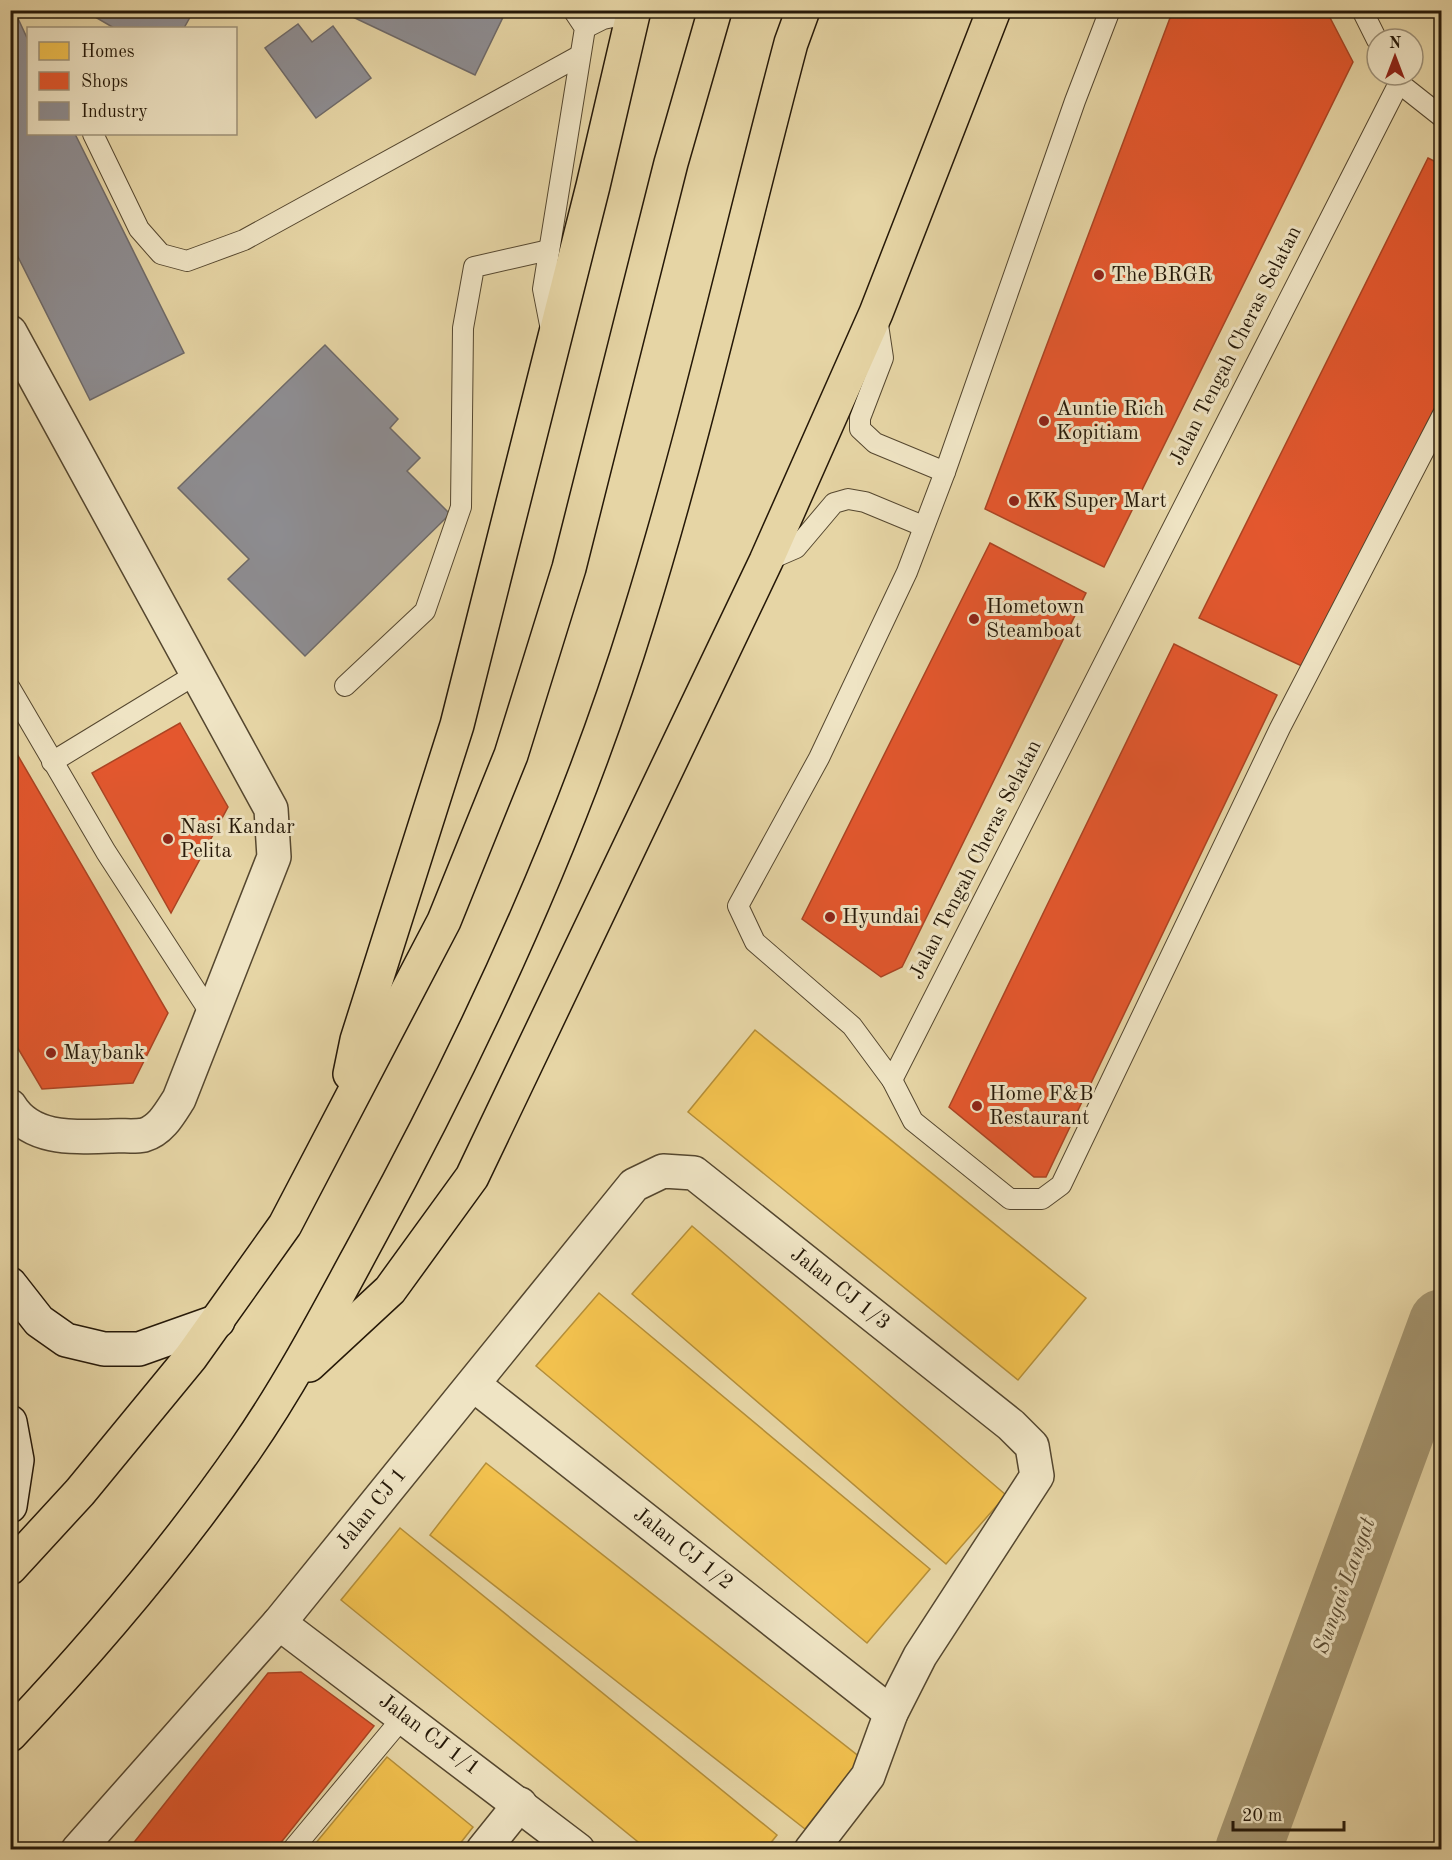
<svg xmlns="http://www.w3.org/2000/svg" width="1452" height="1860" viewBox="0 0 1452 1860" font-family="'Old Standard TT',serif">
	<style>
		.homes { fill: #f2c14e; stroke: #b48e39; stroke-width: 1.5 }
		.shops { fill: #e4572e; stroke: #ab4423; stroke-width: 1.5 }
		.industry { fill: #8d8d92; stroke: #6e6a69; stroke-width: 1.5 }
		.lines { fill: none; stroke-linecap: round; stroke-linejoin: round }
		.river { stroke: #a49570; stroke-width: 66 }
		.lane-casing { stroke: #55472f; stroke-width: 22 }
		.street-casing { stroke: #55472f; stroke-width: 36 }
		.secondary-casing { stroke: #251808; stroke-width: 36 }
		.highway-casing { stroke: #251808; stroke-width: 36 }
		.lane { stroke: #efe4c4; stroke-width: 20 }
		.street { stroke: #efe4c4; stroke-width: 33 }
		.secondary { stroke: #efe4c4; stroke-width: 33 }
		.highway { stroke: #e6d5a5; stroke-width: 33 }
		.poi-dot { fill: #8f2418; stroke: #efe4c4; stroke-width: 2 }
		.labels { text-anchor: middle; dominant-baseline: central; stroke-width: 6; stroke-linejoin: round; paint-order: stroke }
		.poi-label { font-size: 21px; fill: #251808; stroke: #efe4c4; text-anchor: start }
		.street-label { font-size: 21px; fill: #251808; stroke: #efe4c4 }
		.water-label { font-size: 22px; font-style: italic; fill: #584a32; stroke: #efe4c4 }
	</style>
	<rect width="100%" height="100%" fill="#e6d5a5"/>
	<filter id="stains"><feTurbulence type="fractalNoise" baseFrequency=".00333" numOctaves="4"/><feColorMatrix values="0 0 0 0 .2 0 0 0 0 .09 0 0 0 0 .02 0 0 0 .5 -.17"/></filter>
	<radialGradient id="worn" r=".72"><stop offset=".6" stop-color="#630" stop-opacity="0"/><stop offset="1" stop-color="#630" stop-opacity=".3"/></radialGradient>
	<g class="homes">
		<polygon points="755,1030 1086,1298 1018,1380 688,1112"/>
		<polygon points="692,1226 1006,1495 946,1564 632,1294"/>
		<polygon points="599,1293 930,1569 867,1643 536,1366"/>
		<polygon points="486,1463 861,1758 805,1829 430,1535"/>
		<polygon points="400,1528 777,1835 765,1850 648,1850 341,1600"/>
		<polygon points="387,1757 473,1827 455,1850 310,1850"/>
	</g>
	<g class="shops">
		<polygon points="1173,10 1326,10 1353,62 1104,567 985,509"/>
		<polygon points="1428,158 1442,165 1442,393 1304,667 1199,618"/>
		<polygon points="990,543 1086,593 902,967 881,977 802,919"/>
		<polygon points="1174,644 1277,695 1046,1177 1034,1177 949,1107"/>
		<polygon points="180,723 228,807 171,913 92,773"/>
		<polygon points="10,742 168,1013 133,1083 42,1089 10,1035"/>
		<polygon points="301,1672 374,1726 275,1850 128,1850 268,1673"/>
	</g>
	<g class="industry">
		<polygon points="10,10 14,10 28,40 28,134 75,134 184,353 90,400 10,241"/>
		<polygon points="83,10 194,10 184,28 114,28"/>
		<polygon points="338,10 506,10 506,11 475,75"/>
		<polygon points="298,24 312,42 333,26 371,78 316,118 265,48"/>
		<polygon points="325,345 398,419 390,428 420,458 407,471 450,514 305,656 228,579 249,559 178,488"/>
	</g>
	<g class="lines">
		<polyline class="river" points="1248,1850 1442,1322"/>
		<g class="lane-casing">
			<g id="lane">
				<polyline points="1110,10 1075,101 945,472 907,572 819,758 738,906 755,942 852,1026 892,1080 1399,83 1395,75"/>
				<polyline points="1362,10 1377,40"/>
				<polyline points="585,28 603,19 633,13"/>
				<polyline points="1399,83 1442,117"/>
				<polyline points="93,134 139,229 161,254 187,261 244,240 579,56"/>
				<polyline points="877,318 883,358 860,418 860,429 875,443 945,472"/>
				<polyline points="551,330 543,289 585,28 573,10"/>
				<polyline points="766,561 796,548 834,503 848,499 865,502 923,526"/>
				<polyline points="345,686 425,611 461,507 463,328 474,267 549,250"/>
				<polyline points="10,688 106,852 211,1014"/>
				<polyline points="52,762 198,673"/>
				<polyline points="892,1080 913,1121 1010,1199 1042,1199 1061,1185 1280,728 1442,416"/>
				<polyline points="292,1850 404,1716"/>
			</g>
		</g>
		<g class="street-casing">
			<g id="street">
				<path d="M10,332l261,477 3,48 -95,242c-9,14 -18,31 -35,36 -10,2 -23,0 -33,1 -35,1 -80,5 -101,-30"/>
				<polyline points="474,1385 891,1713"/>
				<polyline points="279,1623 578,1850"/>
				<polyline points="78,1850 279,1623 634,1185 663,1171 694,1173 1011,1425 1032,1446 1037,1476 920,1656 891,1713 868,1776 811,1850"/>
				<polyline points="483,1850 520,1804"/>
			</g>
		</g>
		<g class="secondary-casing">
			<g id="secondary">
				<polyline points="10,1284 39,1321 66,1340 104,1349 139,1349 218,1321"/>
				<polyline points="10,1422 17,1460 10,1506"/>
			</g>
		</g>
		<g class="highway-casing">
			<g id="highway">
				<polyline points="350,1074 357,1040 457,725 593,186 634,10"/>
				<polyline points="309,1365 390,1290 472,1177 766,561 876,313 994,10"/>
				<polyline points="10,1568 80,1492 191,1357 285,1225 444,921 511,755 569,568 671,163 715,10"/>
				<path d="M10,1735c85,-90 165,-184 235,-285 47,-68 85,-141 124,-213 107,-196 203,-403 269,-617 59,-190 102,-385 153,-577l12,-33"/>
			</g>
		</g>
		<use href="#lane" class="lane"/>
		<use href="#street" class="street"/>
		<use href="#secondary" class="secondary"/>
		<use href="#highway" class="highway"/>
	</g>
	<g class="poi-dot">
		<circle cx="1099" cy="275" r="6"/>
		<circle cx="1044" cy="421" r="6"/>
		<circle cx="1014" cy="501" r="6"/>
		<circle cx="974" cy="619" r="6"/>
		<circle cx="168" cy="839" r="6"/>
		<circle cx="830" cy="917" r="6"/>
		<circle cx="51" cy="1053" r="6"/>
		<circle cx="977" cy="1106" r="6"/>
	</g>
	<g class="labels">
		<g class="poi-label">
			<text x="1111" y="275">The BRGR</text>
			<text x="1056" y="409">Auntie Rich<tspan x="1056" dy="24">Kopitiam</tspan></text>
			<text x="1026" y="501">KK Super Mart</text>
			<text x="986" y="607">Hometown<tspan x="986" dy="24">Steamboat</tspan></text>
			<text x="180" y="827">Nasi Kandar<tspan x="180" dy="24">Pelita</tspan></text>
			<text x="842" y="917">Hyundai</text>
			<text x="63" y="1053">Maybank</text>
			<text x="989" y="1094">Home F&amp;B<tspan x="989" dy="24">Restaurant</tspan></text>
		</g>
		<g class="street-label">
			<text transform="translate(1236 346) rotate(-63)">Jalan Tengah Cheras Selatan</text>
			<text transform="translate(976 860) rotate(-63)">Jalan Tengah Cheras Selatan</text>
			<text transform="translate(840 1289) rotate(38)">Jalan CJ 1/3</text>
			<text transform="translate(372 1509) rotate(-51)">Jalan CJ 1</text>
			<text transform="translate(683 1549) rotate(38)">Jalan CJ 1/2</text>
			<text transform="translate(429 1735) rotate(37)">Jalan CJ 1/1</text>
		</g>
		<g class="water-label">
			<text transform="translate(1345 1586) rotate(-70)">Sungai Langat</text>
		</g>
	</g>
	<rect width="1452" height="1860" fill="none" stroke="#e6d5a5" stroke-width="36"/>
	<rect x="12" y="12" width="1428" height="1836" fill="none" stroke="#251808" stroke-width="3"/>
	<rect x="18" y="18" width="1416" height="1824" fill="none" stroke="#251808" stroke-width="1.5"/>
	<rect x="27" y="27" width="210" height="108" fill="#efe4c4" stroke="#9e9279" stroke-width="1.5"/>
	<rect x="39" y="42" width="30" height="18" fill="#f2c14e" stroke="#9e9279" stroke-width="1.5"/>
	<text x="81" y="57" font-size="18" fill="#251808">Homes</text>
	<rect x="39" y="72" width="30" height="18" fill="#e4572e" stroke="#9e9279" stroke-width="1.5"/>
	<text x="81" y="87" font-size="18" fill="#251808">Shops</text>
	<rect x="39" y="102" width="30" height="18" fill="#8d8d92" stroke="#9e9279" stroke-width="1.5"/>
	<text x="81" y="117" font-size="18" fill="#251808">Industry</text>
	<g transform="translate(1395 57)"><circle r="28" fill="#efe4c4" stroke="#9e9279" stroke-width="1.5"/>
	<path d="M0-4.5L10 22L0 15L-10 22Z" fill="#8f2418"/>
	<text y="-9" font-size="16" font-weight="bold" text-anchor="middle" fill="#251808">N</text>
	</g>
	<path d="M1233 1821v9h111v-9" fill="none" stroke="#251808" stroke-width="3"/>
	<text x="1242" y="1821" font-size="18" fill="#251808" stroke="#efe4c4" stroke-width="4.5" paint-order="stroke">20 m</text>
	<rect width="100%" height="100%" filter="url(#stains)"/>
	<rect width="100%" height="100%" fill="url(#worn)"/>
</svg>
